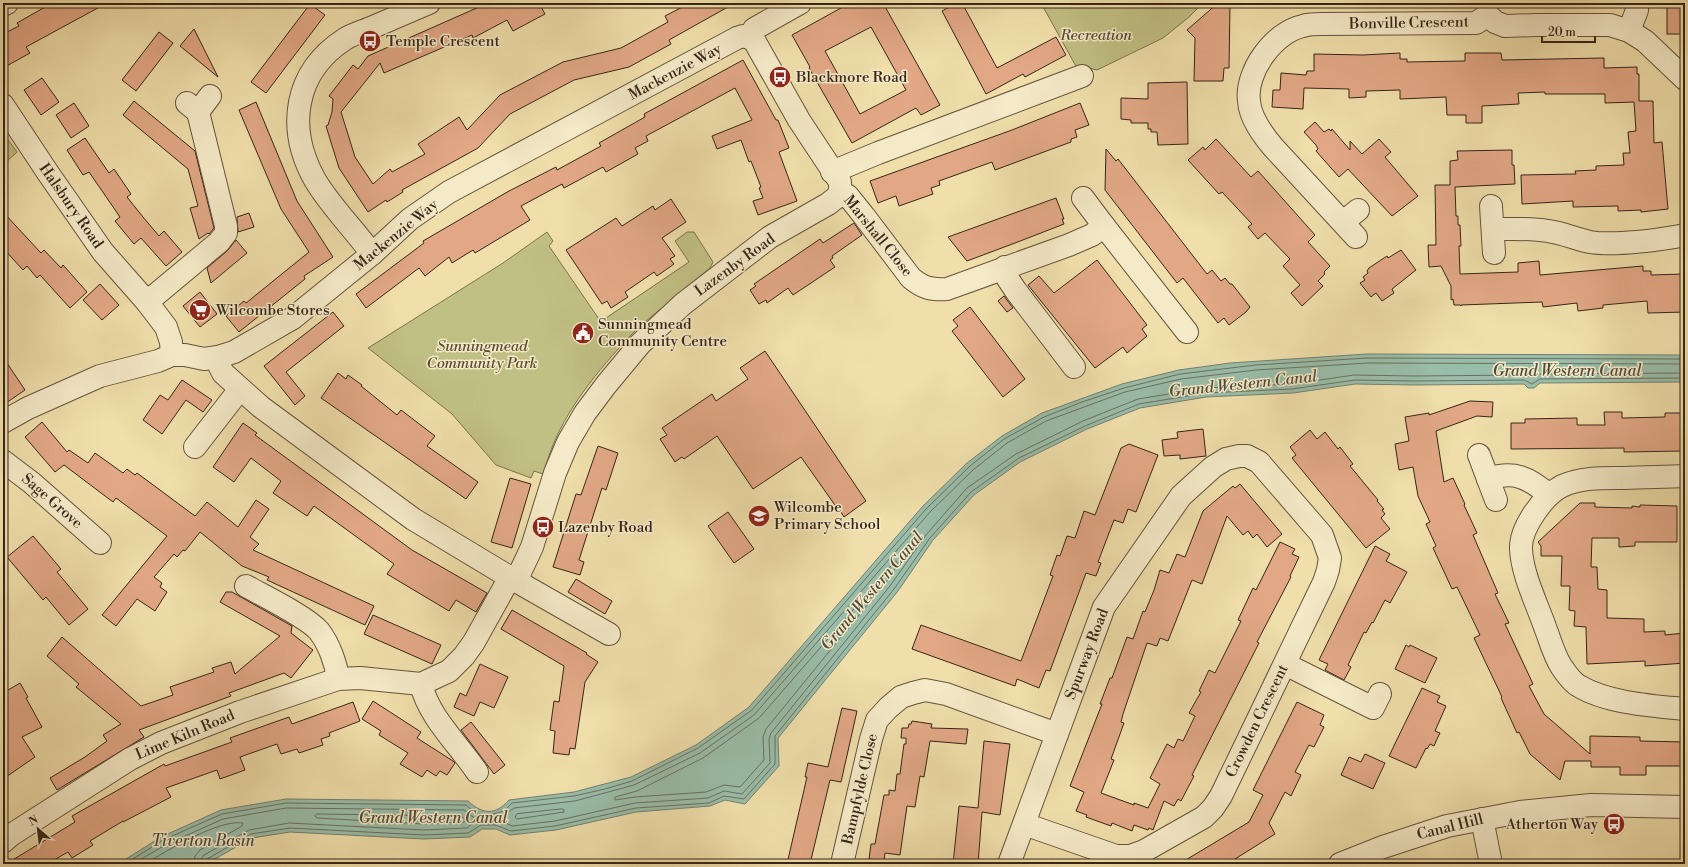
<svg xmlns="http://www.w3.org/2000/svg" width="1688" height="867" viewBox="0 0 1688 867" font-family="'Libre Bodoni',serif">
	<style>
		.green { fill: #c1c084; stroke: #7c724e }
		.water { fill: #9abda9; stroke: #72806f }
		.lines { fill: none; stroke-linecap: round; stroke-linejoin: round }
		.shore { stroke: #687160; stroke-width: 1 }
		.building { fill: #e2a886; stroke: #362518; fill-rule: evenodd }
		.minor-casing { stroke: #64543d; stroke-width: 24 }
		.minor { stroke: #f5eac8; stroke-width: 22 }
		.labels { text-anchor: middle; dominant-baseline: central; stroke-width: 3; stroke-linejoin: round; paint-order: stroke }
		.street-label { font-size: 15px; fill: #362518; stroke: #f5eac8 }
		.park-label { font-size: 15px; font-style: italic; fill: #594c33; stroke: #f5eac8 }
		.poi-label { font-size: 15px; fill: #362518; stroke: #f5eac8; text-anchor: start }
		.water-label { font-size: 16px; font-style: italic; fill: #4f4b3c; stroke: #f5eac8 }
	</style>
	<rect width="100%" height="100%" fill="#f0dfab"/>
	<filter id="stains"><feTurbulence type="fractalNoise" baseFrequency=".005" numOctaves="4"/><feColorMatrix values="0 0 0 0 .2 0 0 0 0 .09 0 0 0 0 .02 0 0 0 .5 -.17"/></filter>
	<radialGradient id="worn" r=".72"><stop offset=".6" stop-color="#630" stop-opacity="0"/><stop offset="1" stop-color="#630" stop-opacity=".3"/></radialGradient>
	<g class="green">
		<polygon points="1041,3 1203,3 1189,17 1163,38 1097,70 1084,67 1078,70"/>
		<polygon points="3,135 6,137 17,152 3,165"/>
		<path d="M547,232l6,9 -4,5 52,76 35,8c-31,32 -66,73 -83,115 -4,10 -7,20 -10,29l-9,-3 -3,7 -35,-13 -44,-51 -84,-66 135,-85z"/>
		<polygon points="687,232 694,232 713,262 710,268 639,327 603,320 689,262 675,241"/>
	</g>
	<path class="water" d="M1367,354l318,1v27l-145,1 -6,5h-6l-4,-4 -110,1 -59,-1 -62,9 -87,4 -66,11 -53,21 -67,33 -46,33 -41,45 -35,51 -120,147 1,28 -34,38 -20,-4 -15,6 -74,6 -80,18 -46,5 -14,-6h-14l-12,8 -46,2 -134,-7 -38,6 -46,26h-88l43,-27 60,-27 65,-11 182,2c15,14 28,14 41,-1l65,-8 57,-15 65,-32 53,-38 174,-201 44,-43 35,-27 40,-23 80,-29 57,-14 51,-7z"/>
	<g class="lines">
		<g class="shore">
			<polyline points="1685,364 1367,363 1256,370 1181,379 1125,392 1084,407 1046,421 1007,443 973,470 930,512 754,715 700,753 634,785 575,801 514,808 500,818 500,820 512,826 555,821 635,803 708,798 724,791 742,794 770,763 769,739 771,733 890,586 926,535 967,488 1016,454 1083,421 1138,399 1205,388 1292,384 1354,375 1414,376 1524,375 1532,377 1540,374 1685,373"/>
			<polygon points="896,561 898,564 886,582 766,729 763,737 764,760 740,787 724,785 706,792 635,797 615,800 615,797 637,791 703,758 759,718"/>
			<polygon points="562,809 564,810 564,812 517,819 515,817 517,814"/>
			<polygon points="317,814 461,816 466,820 464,822 424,824 317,818 315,816"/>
			<polyline points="125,864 163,840 222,814 286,803 466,805 477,814 490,815 504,811 512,803 574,796 605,789 632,781 698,748 752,710 926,509 970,466 1004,439 1044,417 1082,402 1124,388 1180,374 1256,365 1367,358 1685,359"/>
			<polyline points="133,864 165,845 223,819 286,808 464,810 477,820 467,828 424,830 289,823 249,830 204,855 201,859 200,864"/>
			<path d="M145,864c21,-13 74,-45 98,-41l-1,3 -42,24 -5,6 -1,8"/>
			<polyline points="205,864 207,859 251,834 290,828 424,835 468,833 481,825 495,825 511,831 555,826 636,808 709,803 724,796 744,799 775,764 775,736 894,589 930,538 971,492 1019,458 1085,426 1139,404 1206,393 1292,389 1355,380 1414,381 1524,380 1532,384 1540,379 1685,378"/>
		</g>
	</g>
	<g class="building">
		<polygon points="52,3 107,3 26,47 30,53 3,68 3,34 19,26 17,23"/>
		<polygon points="488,3 539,3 545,14 513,31 507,20 473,38 472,35 384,73 380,63 341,112 355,157 373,184 390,169 392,172 425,154 418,144 459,117 467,130 500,95 563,62 621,48 668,22 665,16 690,3 735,3 669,40 671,44 629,67 574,80 510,114 478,148 402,190 403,192 387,202 386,200 368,212 339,168 326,126 328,125 332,112 333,99 329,96 353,65 358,69 368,56"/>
		<path d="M850,3h33l57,102 -19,10 -5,-7 -64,35 -43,-75 1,-1 -18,-32zM871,27l35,63 -46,24 -35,-63z"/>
		<polygon points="957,3 962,3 997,68 1056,37 1066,55 1025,77 1023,74 986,94 942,11"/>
		<polygon points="1218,3 1230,3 1229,68 1224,68 1223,81 1194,81 1195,38 1187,30"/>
		<rect x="1667" y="3" width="18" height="31"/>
		<polygon points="310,4 325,15 266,93 251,82"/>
		<polygon points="194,29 218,77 180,46"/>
		<polygon points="159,32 173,43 136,91 122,80"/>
		<polygon points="1400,53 1400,59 1407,59 1407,62 1465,61 1465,53 1501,53 1502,60 1604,58 1604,68 1637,67 1637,74 1639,74 1639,101 1653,101 1654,143 1662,142 1668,209 1641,212 1641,210 1618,211 1618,206 1573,207 1573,201 1522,204 1521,175 1576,174 1575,171 1596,170 1596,166 1624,165 1623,153 1630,153 1628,132 1636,131 1634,102 1605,103 1605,94 1545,94 1545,92 1518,93 1519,104 1482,106 1482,123 1466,123 1466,115 1447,115 1446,97 1400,99 1400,90 1366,91 1366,97 1349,98 1349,89 1304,88 1303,109 1272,107 1273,90 1280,90 1281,73 1306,75 1307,71 1314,71 1314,54 1363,55"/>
		<polygon points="743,60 776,120 778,120 789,148 779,152 797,201 758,215 753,201 763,198 759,188 761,187 751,161 749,162 741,140 717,149 712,136 752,120 735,88 646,136 648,141 635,148 638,154 606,172 603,167 564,188 562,184 521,206 530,220 475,253 473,250 452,263 449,257 425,276 419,268 366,308 356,294 424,243 423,241 509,191 556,167 557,170 601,146 599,143 645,117 644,114"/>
		<polygon points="42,78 59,102 41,115 24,90"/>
		<polygon points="1187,82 1188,144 1158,145 1157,132 1151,132 1151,129 1148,129 1148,123 1131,123 1131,120 1121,119 1121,98 1148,99 1148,83"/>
		<polygon points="134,101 195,151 214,228 209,234 208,233 199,239 190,208 198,206 188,169 123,115"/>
		<polygon points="256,102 297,201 333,257 304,276 305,279 239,332 226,316 244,301 246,303 309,252 281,209 239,110"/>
		<polygon points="74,103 89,126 71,138 56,115"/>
		<polygon points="1080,103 1089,125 1075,130 1077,137 1071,139 1071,142 995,170 992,162 939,181 940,185 931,188 933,194 899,206 896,196 878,203 870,181 1012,130"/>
		<polygon points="1315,122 1324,132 1329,129 1331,131 1332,129 1350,150 1350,141 1362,154 1379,139 1391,152 1385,157 1418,196 1392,216 1348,169 1339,177 1316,151 1318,149 1316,145 1304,132"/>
		<polygon points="85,138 109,173 114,169 131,194 127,197 143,217 159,236 164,231 182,252 166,266 141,238 134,244 115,221 120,217 89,172 83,175 67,150"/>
		<polygon points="1216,139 1251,177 1258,171 1315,235 1308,242 1330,266 1324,272 1325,274 1318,281 1323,286 1302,306 1291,293 1300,285 1283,266 1290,259 1265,233 1258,239 1248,227 1252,224 1222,192 1219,194 1188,160 1203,147 1205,150"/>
		<polygon points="1106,149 1116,161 1118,159 1207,274 1212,270 1221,281 1225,278 1230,284 1232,284 1250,307 1246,312 1229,325 1224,318 1218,323 1183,278 1177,283 1105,190"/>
		<polygon points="1512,150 1512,165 1514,165 1515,184 1455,187 1456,216 1458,216 1458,225 1460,225 1461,246 1459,246 1460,274 1518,272 1518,263 1539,261 1540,275 1643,266 1643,271 1651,271 1651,275 1683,274 1685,312 1648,313 1647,301 1603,305 1603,308 1578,311 1577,303 1543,307 1542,302 1461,305 1461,306 1460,305 1454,305 1453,299 1451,300 1451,286 1441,266 1429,267 1428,245 1436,245 1435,185 1450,185 1450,161 1458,160 1457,151"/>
		<polygon points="1056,198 1064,219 1062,219 1064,224 1015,243 967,261 948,237"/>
		<polygon points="671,199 686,222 662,238 675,256 670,259 674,264 657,276 654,272 625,292 628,297 611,308 607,301 602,304 566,250 616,218 622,226 653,206 655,210"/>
		<polygon points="3,212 41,253 44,250 61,268 63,265 87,292 70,308 40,275 37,278 27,266 23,270 3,248"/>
		<polygon points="249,213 254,227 238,232 237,217"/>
		<polygon points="854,223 862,235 832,256 833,258 830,260 835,267 793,295 788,288 767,303 766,300 759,304 750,290 756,286 754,284 820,239 823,243"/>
		<polygon points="236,240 247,253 211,283 207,268 227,251"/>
		<polygon points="1401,250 1416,270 1392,289 1394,293 1382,301 1376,293 1371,297 1360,283 1365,280 1363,277 1368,273 1367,271 1369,268 1387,256 1388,258"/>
		<polygon points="1097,260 1147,325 1142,329 1147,336 1127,353 1123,347 1095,368 1028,285 1039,276 1054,293"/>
		<polygon points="100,284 119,305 102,320 83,300"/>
		<polygon points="200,292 217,314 200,327 183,306"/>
		<polygon points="1004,296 1013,308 1007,312 998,301"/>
		<polygon points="970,307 1025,379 1003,397 952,331 958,326 953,320"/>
		<polygon points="333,312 344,326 286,372 305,396 295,405 264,366"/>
		<polygon points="765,351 866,501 844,517 838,507 837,508 801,457 753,489 717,436 684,459 682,457 675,462 660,439 667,435 662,428 712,394 716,401 748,379 740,368"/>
		<polygon points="3,357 25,390 3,405"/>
		<polygon points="338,373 346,379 348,375 362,385 361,386 397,415 401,410 435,436 427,446 478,482 466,499 321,398"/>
		<polygon points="182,380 212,400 203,412 186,400 162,434 143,420 160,395 168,400"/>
		<polygon points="1470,401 1493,402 1492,417 1477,416 1436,431 1444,482 1453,478 1465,504 1464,505 1477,533 1473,535 1498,593 1495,594 1509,623 1505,624 1533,684 1529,686 1544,714 1590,754 1590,736 1640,737 1640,741 1685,742 1685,766 1646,766 1646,775 1620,775 1620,767 1591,767 1591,761 1565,761 1560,780 1530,754 1519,732 1517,733 1501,698 1502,697 1474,638 1480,635 1457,587 1452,589 1433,548 1436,546 1426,524 1430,522 1418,496 1413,467 1399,470 1395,444 1409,441 1405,417 1429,413 1429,415"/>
		<polygon points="1604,412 1622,412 1622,418 1665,417 1665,413 1685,413 1685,451 1624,452 1624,448 1511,449 1511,423 1525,423 1525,419 1577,418 1577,425 1605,425"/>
		<polygon points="42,422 67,452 69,450 88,463 95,453 123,473 127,469 135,475 137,473 195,516 207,502 238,527 256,500 269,509 250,537 259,544 253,550 374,606 365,625 267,580 269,577 242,566 200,532 185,551 183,550 177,557 174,554 154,577 162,583 160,587 167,592 155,611 137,599 116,626 102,615 167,536 116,498 113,502 64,465 55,472 25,437"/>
		<polygon points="243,423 257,433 255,435 412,550 487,593 476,612 456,600 449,611 387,574 394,564 314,506 307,516 273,493 281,481 251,458 234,482 213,467"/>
		<polygon points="1203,429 1206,456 1180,459 1180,455 1164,456 1162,440 1178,438 1177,432"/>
		<polygon points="1310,430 1317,439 1325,432 1338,449 1340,447 1353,464 1350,466 1378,500 1377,501 1384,509 1382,510 1385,514 1381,518 1390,529 1366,548 1292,458 1296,455 1290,447"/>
		<polygon points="1129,444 1158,455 1136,512 1128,509 1123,523 1114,520 1098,562 1101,563 1096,576 1086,573 1050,671 1046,670 1039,688 1017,679 1015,686 912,649 921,625 1021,661 1053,576 1050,575 1057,555 1060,556 1067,536 1075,538 1084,511 1095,515 1121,448"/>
		<polygon points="598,446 618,453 606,490 602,488 593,516 579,560 584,562 580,575 553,567 576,494 581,495"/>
		<polygon points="510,478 531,484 512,548 491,542"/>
		<polygon points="1240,484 1282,534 1267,547 1257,534 1253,538 1248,531 1243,535 1227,516 1202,584 1192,580 1168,641 1160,638 1157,646 1147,643 1123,714 1121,722 1124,723 1111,759 1114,760 1101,793 1134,805 1134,803 1148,808 1160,784 1150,778 1167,744 1174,748 1178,739 1183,741 1195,716 1189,713 1201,692 1199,691 1209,670 1215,673 1241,621 1238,620 1253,588 1256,590 1280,542 1295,549 1292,554 1299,557 1290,576 1291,577 1257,642 1259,643 1192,775 1194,776 1181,801 1178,799 1174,806 1164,801 1153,830 1149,828 1148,830 1134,825 1132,831 1112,823 1111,826 1086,817 1087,815 1076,811 1084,792 1070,786 1102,704 1100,704 1110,678 1112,678 1127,637 1133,639 1143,611 1145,612 1154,590 1160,570 1169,573 1177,554 1185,557 1203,511 1233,486 1235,488"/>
		<polygon points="1580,503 1595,503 1595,507 1632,508 1632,506 1640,507 1640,505 1677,506 1677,542 1635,542 1635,546 1619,547 1619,538 1592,538 1591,567 1597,567 1598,589 1607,590 1607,618 1644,619 1644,632 1665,631 1665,635 1685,633 1685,663 1645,666 1645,661 1587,664 1586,627 1574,626 1575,611 1569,610 1570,586 1561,586 1562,556 1541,556 1541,546 1538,542"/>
		<polygon points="728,512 754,549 734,563 708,526"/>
		<polygon points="33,536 61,569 57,572 88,609 69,625 46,597 43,600 7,557"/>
		<polygon points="1375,546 1390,554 1386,561 1407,572 1390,603 1385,600 1373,623 1372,622 1366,633 1364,632 1348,665 1351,667 1344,680 1325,670 1328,664 1319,660"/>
		<polygon points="576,579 612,601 605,614 568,592"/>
		<polygon points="226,592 232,592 292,626 291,633 313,650 291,678 284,673 229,693 231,696 139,730 144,737 57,790 50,778 85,757 107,741 103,735 121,724 76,687 79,684 47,656 62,637 141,706 173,695 170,687 214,672 212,668 231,662 235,674 280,636 220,602"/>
		<polygon points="512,610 587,653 586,654 598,662 585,682 575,749 570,748 569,755 553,753 555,731 550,730 554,701 559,702 564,666 501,629"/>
		<polygon points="373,615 441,645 432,664 364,634"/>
		<polygon points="1406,645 1409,647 1410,645 1437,658 1425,683 1395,669"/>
		<polygon points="480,664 508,677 494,708 480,702 474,716 454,707 460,693 466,696"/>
		<polygon points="20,683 28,697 26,698 42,727 22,737 35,757 3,779 3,693"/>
		<polygon points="1422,688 1440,696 1437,702 1446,706 1435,731 1440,733 1437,739 1434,746 1430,744 1427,749 1426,748 1416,768 1389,756"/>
		<polygon points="373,701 421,732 417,738 453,761 455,763 447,775 440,771 436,776 427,770 422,777 400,764 408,753 379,735 381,731 362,719"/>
		<polygon points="353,702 360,721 329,733 330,736 321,739 323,745 299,753 297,749 281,754 277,744 240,757 245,770 220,779 217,770 166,788 171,797 123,822 123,821 90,841 93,845 72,858 68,852 47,864 6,864 75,822 72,816 164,764 165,766 232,742 230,738 289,717 292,724"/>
		<polygon points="1297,702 1324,715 1320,725 1324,727 1314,747 1309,745 1295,772 1301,775 1291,796 1285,792 1269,823 1275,834 1227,864 1179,864 1249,822 1263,795 1253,790"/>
		<polygon points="842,708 857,711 841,782 830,780 810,864 787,864 807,777 805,777 808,763 828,767"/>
		<polygon points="912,721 932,724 931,728 968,729 966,744 930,741 924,777 920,776 915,807 907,806 900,855 885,853 884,861 869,859 871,844 875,844 884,795 889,795 889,790 895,791 897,774 900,774 904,744 906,744 906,738 901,738 902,728 908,728 909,724 911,724"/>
		<polygon points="471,722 505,765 494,774 461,730"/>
		<polygon points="984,741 1010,744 1000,815 982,812 978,864 953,864 959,806 978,808"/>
		<polygon points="1365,754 1385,763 1373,789 1341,775 1349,757 1361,762"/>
	</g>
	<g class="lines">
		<g class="minor-casing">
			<g id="minor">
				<polyline points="3,5 7,3"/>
				<polyline points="1629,31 1637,10 1637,3"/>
				<polyline points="187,103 198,112 210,96"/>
				<polyline points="3,105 48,173 103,252 147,302 166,327 171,342 172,355"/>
				<polyline points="832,172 878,153 1082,76"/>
				<path d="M840,191l8,5 16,20 47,62c12,10 20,12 36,11l122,-44 23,-10 12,-9 83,106"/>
				<polyline points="1083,198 1104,226"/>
				<polyline points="1491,206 1494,253"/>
				<polyline points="1343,222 1358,210"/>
				<path d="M1493,229c18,0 37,-1 55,2 15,2 28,8 42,11 23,4 71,-2 95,-7"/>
				<path d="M1356,237l-83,-90c-10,-12 -23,-29 -24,-46 -4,-29 25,-69 54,-75 5,-2 12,-2 18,-2l155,-1 12,-8 7,7 10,4 31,-1h74l19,6 16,10 40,38"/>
				<path d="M372,254c-18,-25 -41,-47 -57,-74 -29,-52 -21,-108 30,-141 8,-5 19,-8 28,-12 19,-8 37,-16 56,-24"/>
				<polyline points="1005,267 1008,279 1016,291 1074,367"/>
				<polyline points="147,302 219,242 226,233 226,226 198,112"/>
				<polyline points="218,357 219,365 223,373 261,407 413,519 516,581 609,634"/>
				<polyline points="3,422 28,408 100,376 158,361 172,355 185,355 204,359 218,357 234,352 293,318 372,254 410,219 449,192 737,38 743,36 750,38 754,29 800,3"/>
				<polyline points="195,447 240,389"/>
				<path d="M1479,455l9,24c26,-9 41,-1 61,16"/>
				<polyline points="3,461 32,483 100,543"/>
				<path d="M1685,476c-20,1 -40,1 -60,2 -21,0 -43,-1 -63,8 -18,9 -42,42 -41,63 1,25 16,55 24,78 5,13 9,28 16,39 4,6 12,17 18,20 28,17 74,20 106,23"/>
				<polyline points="1488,479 1496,500"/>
				<polyline points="516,581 532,547 555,473 568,442 585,413 606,385 640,344 683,304 770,237 828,204 837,197 840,191 840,182 799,120 755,42 750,38"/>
				<path d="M246,586c18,10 61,31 73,45 10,13 17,32 19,48"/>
				<polyline points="1285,664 1373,708 1380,694"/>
				<path d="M421,684c7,32 38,61 56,88"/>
				<polyline points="1482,819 1491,864"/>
				<polyline points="3,842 11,835 130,759 161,743 240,712 338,679 360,678 421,684 449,671 464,656 474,642 510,577"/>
				<polyline points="842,864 871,739 877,720 888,708 901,697 913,693 925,690 946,694 1057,734"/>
				<polyline points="1009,864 1104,607 1181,496 1213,467 1226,459 1239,456 1247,456 1259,462 1322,535 1330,558 1328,570 1324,582 1221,796 1213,808 1204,817 1144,851 1130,856 1116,856 1024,824"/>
				<polyline points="1340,864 1383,847 1447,826 1520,812 1591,805 1685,807"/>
			</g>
		</g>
		<use href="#minor" class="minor"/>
	</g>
	<defs>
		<g id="bus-disc" transform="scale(1.15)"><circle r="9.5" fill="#8f2418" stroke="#f5eac8"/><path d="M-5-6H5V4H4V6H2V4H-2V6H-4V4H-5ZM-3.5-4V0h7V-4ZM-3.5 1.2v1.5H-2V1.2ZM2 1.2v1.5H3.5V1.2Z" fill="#fff"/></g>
		<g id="supermarket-disc" transform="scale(1.15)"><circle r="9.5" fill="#8f2418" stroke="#f5eac8"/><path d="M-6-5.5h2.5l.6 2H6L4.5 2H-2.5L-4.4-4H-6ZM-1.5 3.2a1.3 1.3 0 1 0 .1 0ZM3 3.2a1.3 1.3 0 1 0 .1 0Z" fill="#fff"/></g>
		<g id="civic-disc" transform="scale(1.15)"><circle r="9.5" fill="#8f2418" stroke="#f5eac8"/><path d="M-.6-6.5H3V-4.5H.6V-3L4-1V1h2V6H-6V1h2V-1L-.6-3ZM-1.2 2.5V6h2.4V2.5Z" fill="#fff"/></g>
		<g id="school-disc" transform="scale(1.15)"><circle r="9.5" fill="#8f2418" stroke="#f5eac8"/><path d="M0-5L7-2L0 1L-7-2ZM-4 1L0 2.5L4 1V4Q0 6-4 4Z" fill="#fff"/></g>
	</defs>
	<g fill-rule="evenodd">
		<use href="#bus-disc" x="370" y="41"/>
		<use href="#bus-disc" x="780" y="77"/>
		<use href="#supermarket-disc" x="200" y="310"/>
		<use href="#civic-disc" x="583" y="333"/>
		<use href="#school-disc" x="759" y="516"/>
		<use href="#bus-disc" x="543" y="527"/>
		<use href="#bus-disc" x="1614" y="824"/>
	</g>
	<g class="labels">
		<g class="street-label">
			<text transform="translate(1409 23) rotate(-1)">Bonville Crescent</text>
			<text transform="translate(675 72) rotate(-28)">Mackenzie Way</text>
			<text transform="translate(71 206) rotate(55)">Halsbury Road</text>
			<text transform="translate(396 235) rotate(-39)">Mackenzie Way</text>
			<text transform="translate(878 236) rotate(51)">Marshall Close</text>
			<text transform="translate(735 265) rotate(-36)">Lazenby Road</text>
			<text transform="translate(52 501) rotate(41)">Sage Grove</text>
			<text transform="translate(1087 654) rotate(-69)">Spurway Road</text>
			<text transform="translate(1257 721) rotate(-64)">Crowden Crescent</text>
			<text transform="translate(185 735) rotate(-23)">Lime Kiln Road</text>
			<text transform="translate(860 789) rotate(-77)">Bampfylde Close</text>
			<text transform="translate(1450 827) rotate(-14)">Canal Hill</text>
		</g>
		<g class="park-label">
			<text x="1096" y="35">Recreation</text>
			<text x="482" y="346">Sunningmead<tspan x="482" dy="17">Community Park</tspan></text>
		</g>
		<g class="poi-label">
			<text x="386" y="41">Temple Crescent</text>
			<text x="796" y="77">Blackmore Road</text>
			<text x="216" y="310">Wilcombe Stores</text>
			<text x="598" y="324">Sunningmead<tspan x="598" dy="17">Community Centre</tspan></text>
			<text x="774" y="507">Wilcombe<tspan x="774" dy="17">Primary School</tspan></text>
			<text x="558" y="527">Lazenby Road</text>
			<text x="1598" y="824" text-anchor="end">Atherton Way</text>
		</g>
		<g class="water-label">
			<text x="1567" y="371">Grand Western Canal</text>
			<text transform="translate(1243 384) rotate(-6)">Grand Western Canal</text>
			<text transform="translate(872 591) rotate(-50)">Grand Western Canal</text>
			<text x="433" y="818">Grand Western Canal</text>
			<text x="203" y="841">Tiverton Basin</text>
		</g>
	</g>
	<rect width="1688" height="867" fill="none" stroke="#f0dfab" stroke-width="16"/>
	<rect x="4" y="4" width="1680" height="859" fill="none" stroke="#362518" stroke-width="2"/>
	<rect x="8" y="8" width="1672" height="851" fill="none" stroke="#362518"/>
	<g transform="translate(38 829) rotate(332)" stroke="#f5eac8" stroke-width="3" paint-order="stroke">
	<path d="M0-3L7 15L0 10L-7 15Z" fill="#362518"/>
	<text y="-6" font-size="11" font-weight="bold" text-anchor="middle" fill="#362518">N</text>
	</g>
	<path d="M1542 36v6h53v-6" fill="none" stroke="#362518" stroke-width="2"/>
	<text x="1548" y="36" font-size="12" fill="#362518" stroke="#f5eac8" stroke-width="3" paint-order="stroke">20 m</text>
	<rect width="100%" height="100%" filter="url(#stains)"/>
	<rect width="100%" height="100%" fill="url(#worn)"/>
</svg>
